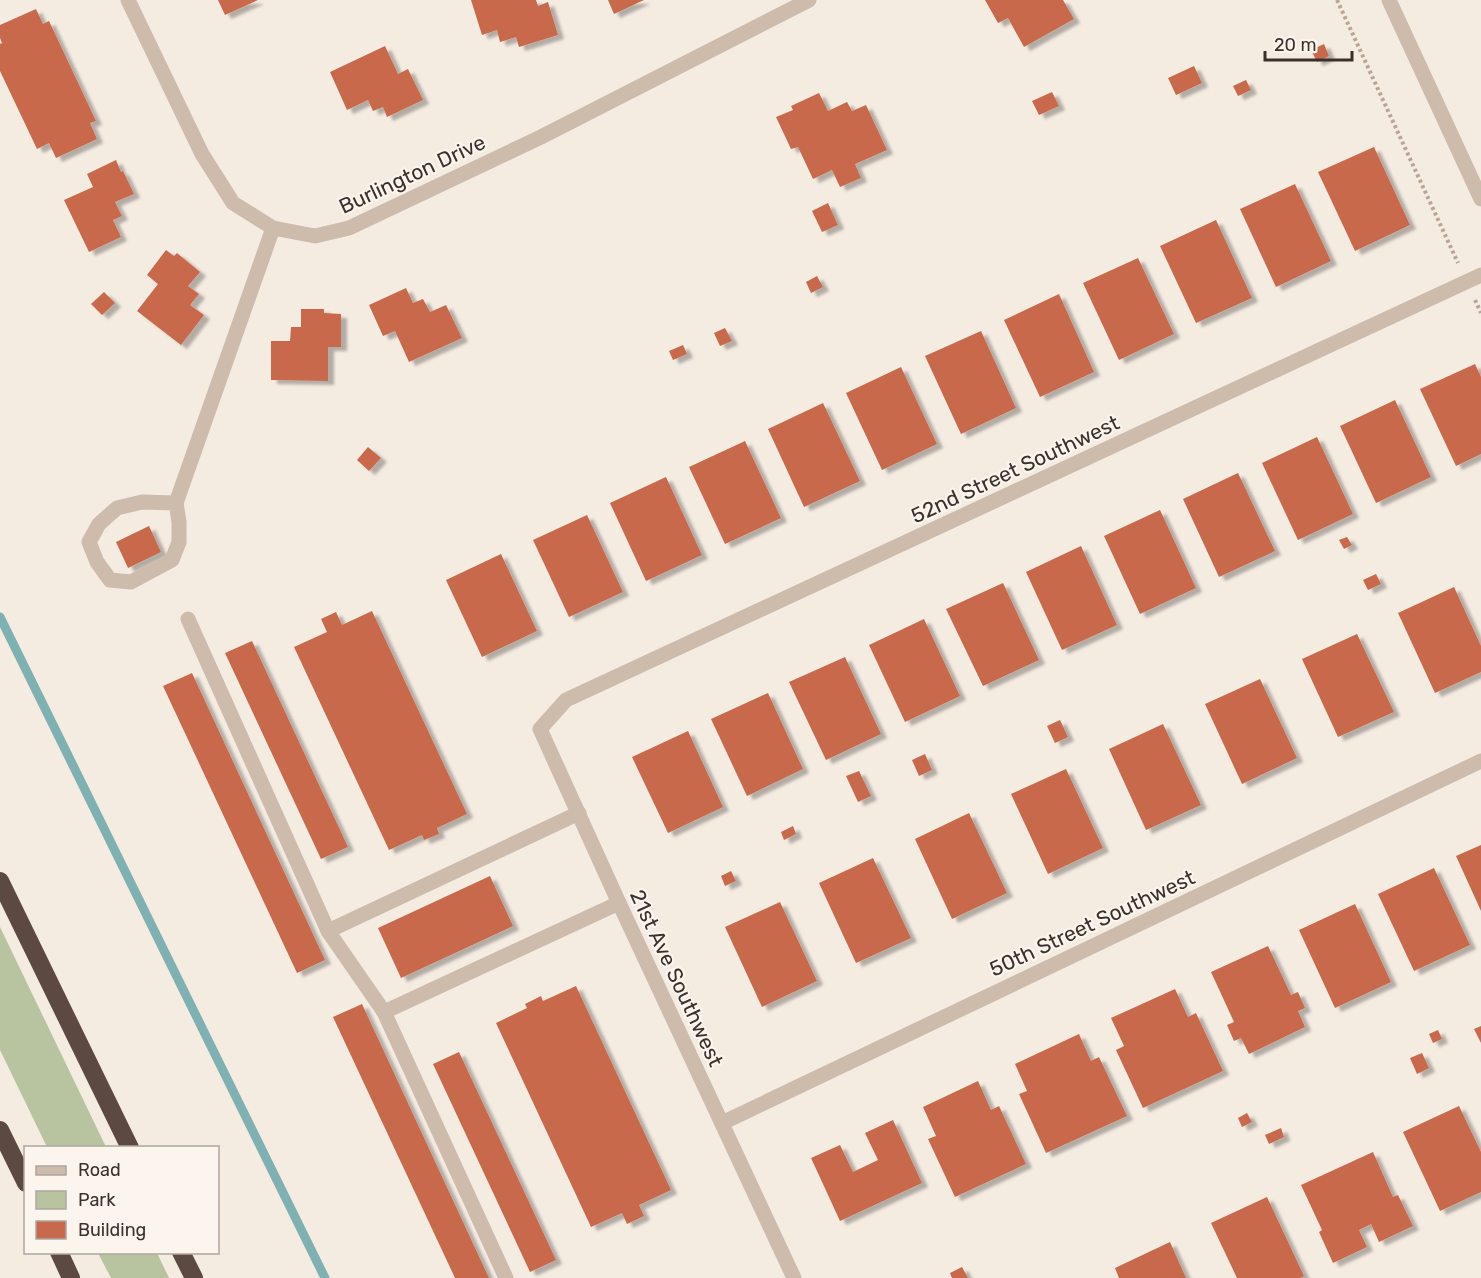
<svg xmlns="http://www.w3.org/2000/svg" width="1481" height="1278" viewBox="0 0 1481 1278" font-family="Rubik,sans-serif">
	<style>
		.green { fill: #b8c4a0 }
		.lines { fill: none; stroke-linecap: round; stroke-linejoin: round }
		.stream { stroke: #7fb0b2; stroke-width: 9 }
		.building { fill: #c8694b; filter: url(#shadow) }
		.path { stroke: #b9a596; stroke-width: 4; stroke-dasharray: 3 3; stroke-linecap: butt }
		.minor { stroke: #cdbbac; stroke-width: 15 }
		.highway { stroke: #5c4a42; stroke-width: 18 }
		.labels { text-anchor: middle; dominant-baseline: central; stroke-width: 4.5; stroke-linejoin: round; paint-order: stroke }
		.street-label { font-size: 21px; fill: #3b302b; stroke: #fbf5ee }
	</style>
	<defs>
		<filter id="shadow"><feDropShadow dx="6" dy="4" stdDeviation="1.5" flood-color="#0004"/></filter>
	</defs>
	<rect width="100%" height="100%" fill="#f4ebe1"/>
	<g class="green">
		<polygon points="0,927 106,1147 47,1147 0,1050"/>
		<polygon points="98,1253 157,1253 169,1278 111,1278"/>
	</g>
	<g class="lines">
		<polyline class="stream" points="0,617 325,1278"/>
	</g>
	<g class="building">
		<polygon points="218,0 258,0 225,15"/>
		<polygon points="471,0 536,0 538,6 548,2 558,35 519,47 516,37 500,42 497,30 482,35"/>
		<polygon points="608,0 644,0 614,14"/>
		<polygon points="985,0 1063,0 1074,19 1024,47 1008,18 998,23"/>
		<polygon points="36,9 43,24 49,21 96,121 90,123 97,139 56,158 49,143 37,149 0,71 0,44 2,43 0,38 0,25"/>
		<polygon points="1324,44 1329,56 1317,62 1311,50"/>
		<polygon points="385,46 398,74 408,69 423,100 387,117 383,107 373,111 368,100 347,110 330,72"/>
		<polygon points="1194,66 1202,83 1176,95 1168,78"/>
		<polygon points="1246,80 1251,90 1238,96 1233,86"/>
		<polygon points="1052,92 1059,106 1039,115 1032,101"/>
		<polygon points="819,93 828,111 847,102 852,111 866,105 887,150 855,164 861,178 840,187 832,170 813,179 798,147 791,149 776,117 793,110 791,106"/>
		<polygon points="1374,147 1410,225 1355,251 1318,172"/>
		<polygon points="116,160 121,172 123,171 134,194 115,202 122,216 113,220 121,237 89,252 64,200 93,187 87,174"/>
		<polygon points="1295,184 1331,261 1276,287 1240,209"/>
		<polygon points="828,203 838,225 822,232 812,211"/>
		<polygon points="1216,220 1252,298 1196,323 1160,246"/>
		<polygon points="166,250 174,256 177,253 200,272 188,286 199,294 190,305 204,315 181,345 137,311 158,284 147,275"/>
		<polygon points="1138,258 1174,334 1119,360 1083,283"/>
		<polygon points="817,276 823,287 811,293 806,282"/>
		<polygon points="406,288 413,303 423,299 430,312 446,305 462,338 409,362 395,331 383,336 369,305"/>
		<polygon points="104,292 115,303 102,315 91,304"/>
		<polygon points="1059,294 1094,372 1040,397 1004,320"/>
		<polygon points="301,309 324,309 324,313 341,314 341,347 328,347 328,381 271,380 271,341 290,341 291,327 301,327"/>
		<polygon points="725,328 732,341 720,346 714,333"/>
		<polygon points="981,331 1016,408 961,434 925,356"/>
		<polygon points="683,345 687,354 673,360 669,351"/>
		<polygon points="1475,364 1481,377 1481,454 1456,466 1420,389"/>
		<polygon points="901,367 937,444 882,470 846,393"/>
		<polygon points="1395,400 1431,477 1376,503 1340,426"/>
		<polygon points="823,403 860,481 804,507 768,429"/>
		<polygon points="1317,437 1353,514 1298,540 1262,463"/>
		<polygon points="745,441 781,518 725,544 689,467"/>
		<polygon points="368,447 381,458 369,471 357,460"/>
		<polygon points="1238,473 1275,551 1219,577 1183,499"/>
		<polygon points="666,477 702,555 646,581 610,503"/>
		<polygon points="1160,510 1196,588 1140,614 1104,536"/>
		<polygon points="587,515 623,592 569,617 533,540"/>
		<polygon points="149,526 161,552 128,568 116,542"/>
		<polygon points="1347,537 1352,545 1344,549 1339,540"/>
		<polygon points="1081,546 1117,625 1062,650 1026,572"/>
		<polygon points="501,554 537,631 482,657 446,580"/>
		<polygon points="1376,574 1381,584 1368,590 1363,580"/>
		<polygon points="1003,583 1039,660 983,686 946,609"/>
		<polygon points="1454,587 1481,646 1481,672 1435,693 1398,613"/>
		<polygon points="372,611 467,814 437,828 439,834 424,840 422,835 389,850 294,647 327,632 321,619 336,612 342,625"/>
		<polygon points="924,619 960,696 905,722 869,645"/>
		<polygon points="1357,634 1394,712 1338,737 1302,659"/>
		<polygon points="252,641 348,847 321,859 225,653"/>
		<polygon points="845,657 881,734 826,760 789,682"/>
		<polygon points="192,673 325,960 297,973 163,686"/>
		<polygon points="1260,679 1297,758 1242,784 1205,704"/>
		<polygon points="768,693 803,769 747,796 711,719"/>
		<polygon points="1060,720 1068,737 1055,743 1047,726"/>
		<polygon points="1163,724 1201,805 1146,830 1109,749"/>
		<polygon points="688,731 723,807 668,833 632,757"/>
		<polygon points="925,754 932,770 919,776 912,760"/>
		<polygon points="1066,769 1103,848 1048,874 1011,794"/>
		<polygon points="859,771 871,796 858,802 846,776"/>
		<polygon points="969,813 1007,893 952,919 915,839"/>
		<polygon points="793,826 796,834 784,840 781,832"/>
		<polygon points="1481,845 1481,911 1456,856"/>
		<polygon points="873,858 911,938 856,963 819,883"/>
		<polygon points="1434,868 1470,945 1414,971 1378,894"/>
		<polygon points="731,871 736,881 725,886 721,876"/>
		<polygon points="490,876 513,926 401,978 378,928"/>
		<polygon points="780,902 817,981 762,1007 725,927"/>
		<polygon points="1355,904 1391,982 1335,1008 1299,930"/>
		<polygon points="1268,946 1291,995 1298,992 1305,1008 1298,1011 1305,1027 1249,1054 1241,1038 1234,1041 1227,1025 1234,1022 1211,972"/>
		<polygon points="576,986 671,1190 639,1205 644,1216 627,1224 622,1213 591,1227 496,1023 527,1008 525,1004 541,996 543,1001"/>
		<polygon points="1175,989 1188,1017 1196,1013 1223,1071 1143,1108 1116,1050 1124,1046 1111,1018"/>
		<polygon points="362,1004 489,1278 455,1278 333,1017"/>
		<polygon points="1481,1026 1481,1043 1474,1029"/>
		<polygon points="1438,1030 1442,1039 1433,1043 1429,1034"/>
		<polygon points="1079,1034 1091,1061 1099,1057 1127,1116 1046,1153 1019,1094 1027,1091 1015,1064"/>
		<polygon points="459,1052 556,1260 530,1272 433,1064"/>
		<polygon points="1422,1053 1429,1068 1417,1074 1410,1058"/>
		<polygon points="978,1081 991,1110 999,1106 1026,1164 955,1197 928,1139 936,1136 923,1107"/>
		<polygon points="1459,1106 1481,1152 1481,1192 1440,1211 1403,1132"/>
		<polygon points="1247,1113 1252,1122 1242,1127 1238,1118"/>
		<polygon points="893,1120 922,1183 840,1221 811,1158 840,1145 853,1172 878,1160 865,1133"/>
		<polygon points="1281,1128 1284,1137 1269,1144 1265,1135"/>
		<polygon points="1373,1152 1393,1197 1398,1195 1413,1226 1379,1242 1371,1224 1359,1230 1367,1247 1333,1263 1319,1232 1322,1230 1301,1185"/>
		<polygon points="1267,1197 1304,1276 1300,1278 1237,1278 1211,1223"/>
		<polygon points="1170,1242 1186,1278 1119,1278 1115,1268"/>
		<polygon points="962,1267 968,1278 952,1278 950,1273"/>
	</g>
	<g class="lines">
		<g class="path">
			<polyline points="1337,0 1458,263"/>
			<polyline points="1475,300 1481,313"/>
		</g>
		<g class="minor">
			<polyline points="128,0 202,154 233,203 273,228 315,236 349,228 541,137 809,0"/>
			<polyline points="1389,0 1481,199"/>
			<polygon points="142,502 176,503 179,522 179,542 172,560 131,582 110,580 97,562 89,542 99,524 117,508"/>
			<polyline points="176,503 273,228"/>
			<polyline points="188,619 328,931 384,1012 506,1278"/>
			<polyline points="328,931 579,813"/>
			<polyline points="384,1012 619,903"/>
			<polyline points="722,1123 1481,761"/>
			<polyline points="794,1278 619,903 540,729 566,700 1481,275"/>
		</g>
		<g class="highway">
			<polyline points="0,881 130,1148"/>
			<polyline points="0,1130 26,1183"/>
			<polyline points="59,1252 71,1278"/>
			<polyline points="181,1252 194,1278"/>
		</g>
	</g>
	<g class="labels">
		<g class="street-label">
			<text transform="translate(412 174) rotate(-25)">Burlington Drive</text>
			<text transform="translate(1015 469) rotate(-25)">52nd Street Southwest</text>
			<text transform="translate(1092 923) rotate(-25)">50th Street Southwest</text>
			<text transform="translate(677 978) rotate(65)">21st Ave Southwest</text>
		</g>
	</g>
	<rect x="24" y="1146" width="195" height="108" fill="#fbf5ee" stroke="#aea6a0" stroke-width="1.5"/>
	<rect x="36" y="1166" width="30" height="9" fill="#cdbbac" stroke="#aea6a0" stroke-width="1.5"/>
	<text x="78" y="1176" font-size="18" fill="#3b302b">Road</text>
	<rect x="36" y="1191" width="30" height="18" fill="#b8c4a0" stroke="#aea6a0" stroke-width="1.5"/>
	<text x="78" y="1206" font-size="18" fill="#3b302b">Park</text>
	<rect x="36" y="1221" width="30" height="18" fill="#c8694b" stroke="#aea6a0" stroke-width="1.5"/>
	<text x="78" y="1236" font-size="18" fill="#3b302b">Building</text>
	<path d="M1265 51v9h87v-9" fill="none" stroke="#3b302b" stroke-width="3"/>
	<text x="1274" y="51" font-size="18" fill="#3b302b" stroke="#fbf5ee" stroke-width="4.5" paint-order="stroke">20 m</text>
</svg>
